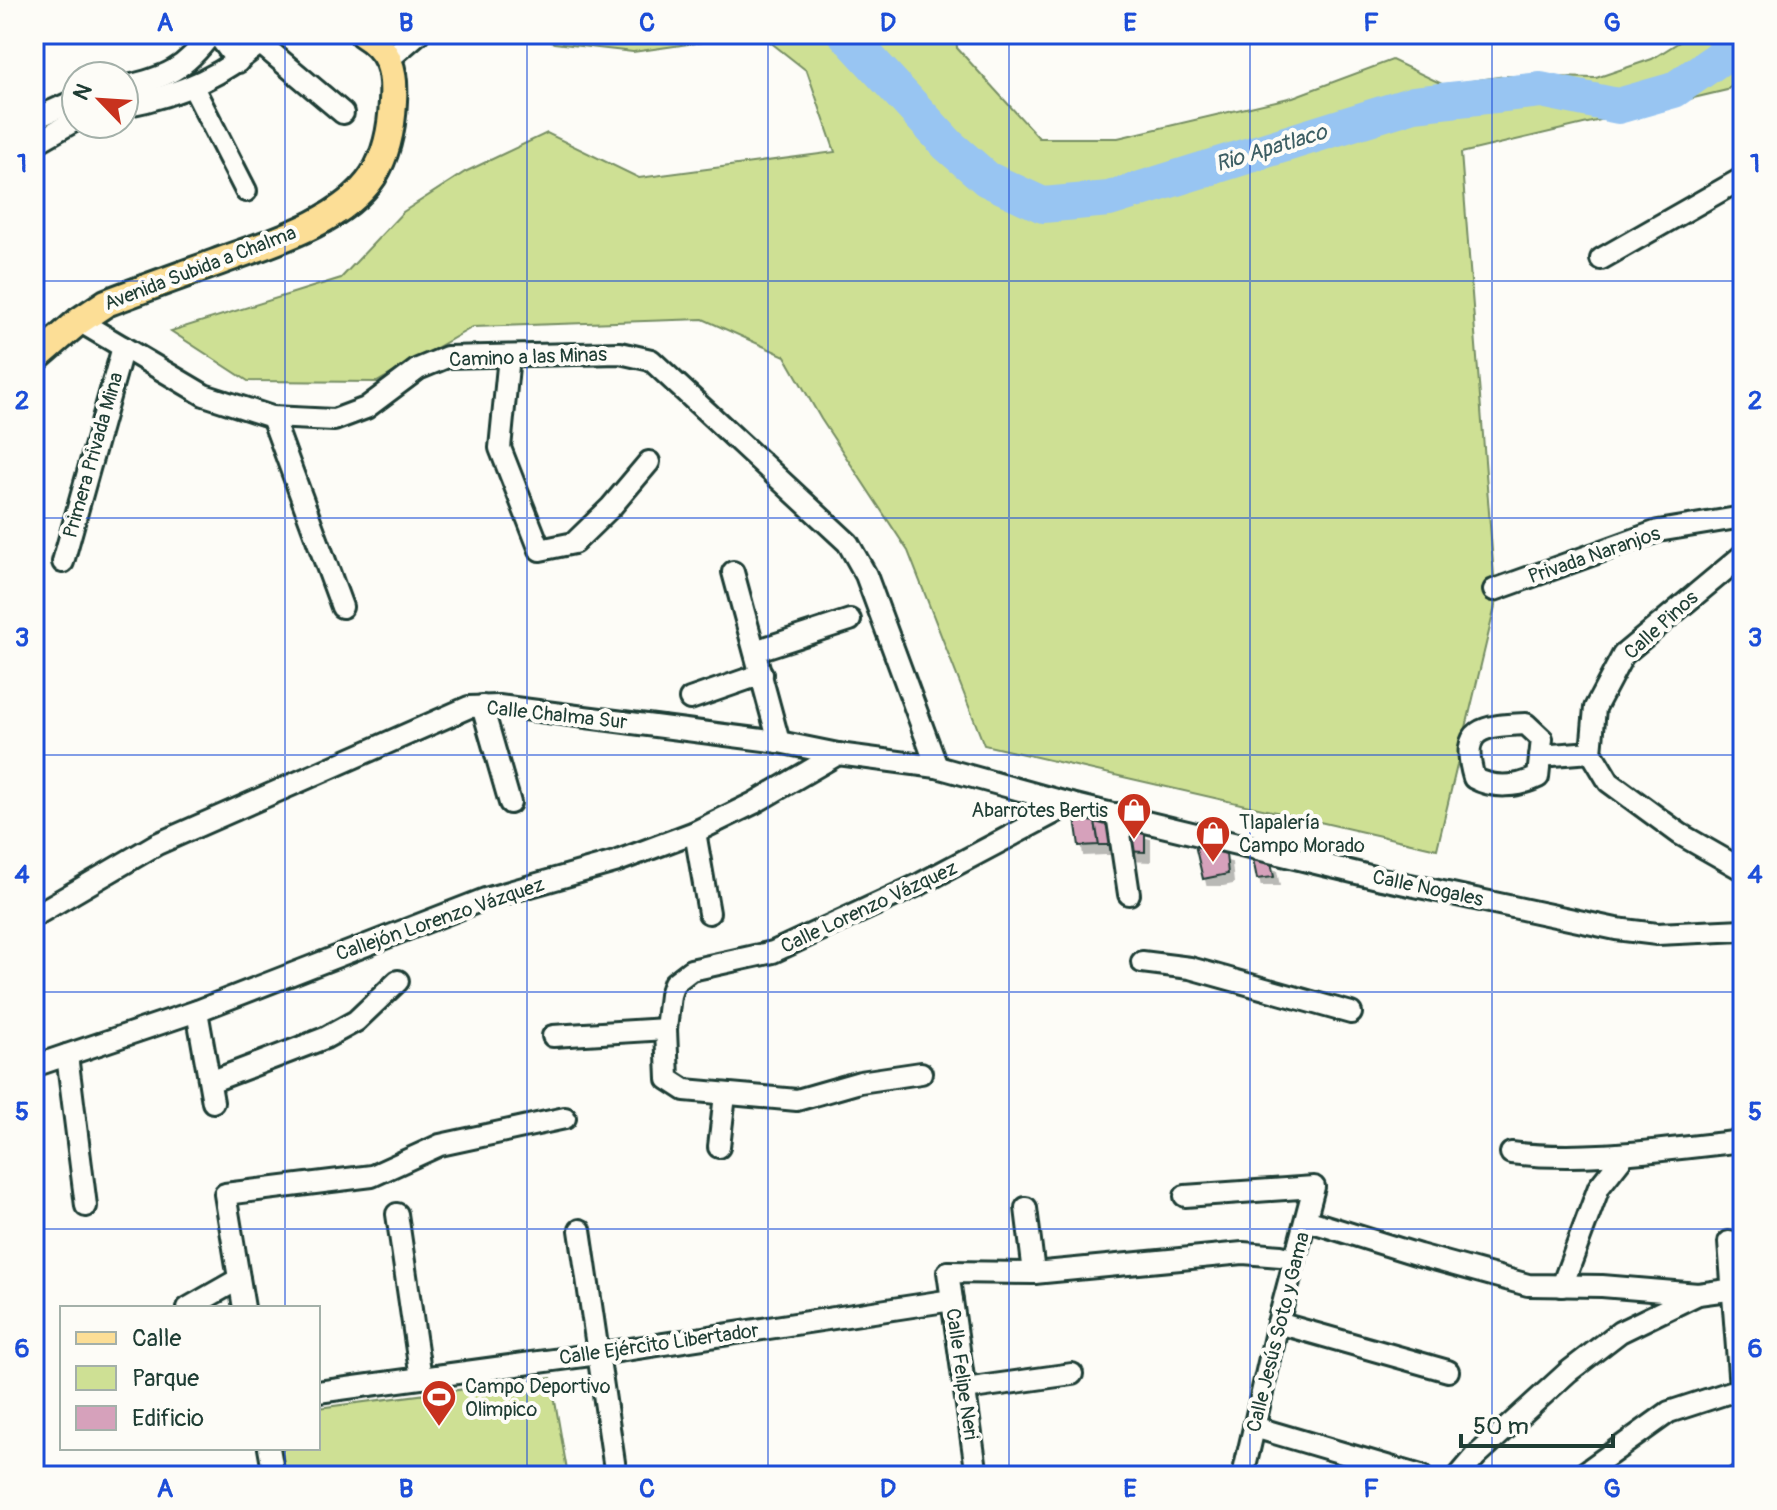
<svg xmlns="http://www.w3.org/2000/svg" width="1777" height="1510" viewBox="0 0 1777 1510" font-family="Pangolin,sans-serif">
	<style>
		.green { fill: #cee094; stroke: #768e64; stroke-width: 2 }
		.lines { fill: none; stroke-linecap: round; stroke-linejoin: round }
		.river { stroke: #98c5f2; stroke-width: 36 }
		.building { fill: #d6a1bb; stroke: #1f3d34; stroke-width: 2; filter: url(#shadow) }
		.minor-casing { stroke: #1f3d34; stroke-width: 26 }
		.major-casing { stroke: #1f3d34; stroke-width: 32 }
		.minor { stroke: #fdfcf7; stroke-width: 20 }
		.major { stroke: #fcde96; stroke-width: 26 }
		.grid { fill: none; stroke: #1d4ed8; stroke-width: 2; stroke-opacity: 0.55 }
		.labels { text-anchor: middle; dominant-baseline: central; stroke-width: 8; stroke-linejoin: round; paint-order: stroke }
		.street-label { font-size: 20px; fill: #1f3d34; stroke: #fdfcf7 }
		.poi-label { font-size: 20px; fill: #1f3d34; stroke: #fdfcf7; text-anchor: start }
		.water-label { font-size: 22px; font-style: italic; fill: #3d5f64; stroke: #fdfcf7 }
		.neatline { fill: none; stroke: #1d4ed8; stroke-width: 3 }
		.grid-label { font-size: 26px; text-anchor: middle; font-weight: bold; fill: #1d4ed8 }
	</style>
	<defs>
		<filter id="shadow"><feDropShadow dx="5" dy="9" stdDeviation="0" flood-color="#0004"/></filter>
	</defs>
	<rect width="100%" height="100%" fill="#fdfcf7"/>
	<filter id="ink" filterUnits="userSpaceOnUse"><feTurbulence type="fractalNoise" baseFrequency=".0125" numOctaves="2"/><feDisplacementMap in="SourceGraphic" scale="16" xChannelSelector="R" yChannelSelector="G"/><feConvolveMatrix kernelMatrix="1 2 1 2 8 2 1 2 1" color-interpolation-filters="sRGB"/></filter>
	<g filter="url(#ink)">
		<g class="green">
			<polygon points="531,34 758,34 633,52 554,43"/>
			<polygon points="760,34 956,34 957,48 1039,138 1118,138 1293,97 1392,60 1444,85 1505,76 1596,78 1652,59 1692,34 1743,34 1743,72 1727,90 1461,153 1496,602 1437,849 984,745 908,551 821,419 785,356 703,319 473,327 377,382 248,381 171,331 341,278 403,212 465,172 547,133 639,178 835,152 807,71"/>
			<polygon points="551,1378 568,1476 284,1476 281,1448 318,1448 318,1408"/>
		</g>
		<g class="lines">
			<polyline class="river" points="846,34 948,145 987,179 1043,205 1109,199 1414,104 1541,90 1618,106 1674,90 1724,55 1743,38"/>
		</g>
		<g class="building">
			<polygon points="1075,818 1095,821 1099,845 1079,846"/>
			<polygon points="1095,821 1110,823 1114,845 1099,845"/>
			<polygon points="1121,824 1145,831 1145,852 1123,851"/>
			<polygon points="1195,845 1226,854 1228,874 1203,879"/>
			<polygon points="1253,859 1271,862 1274,877 1257,879"/>
		</g>
		<g class="lines">
			<g class="minor-casing">
				<g id="minor">
					<polyline points="217,34 238,62"/>
					<polyline points="260,43 343,113"/>
					<polyline points="389,59 418,34"/>
					<path d="M124,87c43,-10 60,-17 87,-53"/>
					<polyline points="193,87 246,191"/>
					<path d="M124,106c57,-11 104,-32 146,-72"/>
					<polyline points="34,119 76,100"/>
					<polyline points="34,144 76,120"/>
					<polyline points="1601,259 1743,178"/>
					<polyline points="79,321 204,395 272,417 334,420 366,408 418,369 447,357 620,353 651,360 848,543 866,575 937,767"/>
					<polyline points="509,356 500,448 540,550 574,543 611,507 649,462"/>
					<polyline points="272,417 342,607"/>
					<polyline points="1743,555 1623,655 1595,708 1591,752 1609,782 1680,834 1743,870"/>
					<polyline points="63,562 123,347"/>
					<polyline points="733,572 779,742"/>
					<polyline points="1494,590 1658,531 1743,517"/>
					<polyline points="755,651 850,620"/>
					<polyline points="690,699 762,674"/>
					<polyline points="482,706 510,803"/>
					<path d="M1526,724l16,15 -4,38c-21,10 -44,12 -64,1 -15,-51 9,-52 52,-54z"/>
					<polyline points="1540,756 1591,752"/>
					<polyline points="1117,814 1129,894"/>
					<polyline points="695,832 709,913"/>
					<polyline points="34,916 157,844 469,707 499,706 779,742 838,754 937,767 1071,804 1382,879 1616,929 1657,934 1743,930"/>
					<polyline points="1142,962 1190,968 1351,1013"/>
					<polyline points="197,1011 213,1102"/>
					<polyline points="553,1036 666,1029"/>
					<polyline points="67,1055 86,1206"/>
					<polyline points="34,1066 197,1011 485,899 615,862 695,832 754,803 838,754"/>
					<polyline points="921,1073 860,1082 797,1100 685,1090 668,1079 666,1029 670,995 674,983 691,970 773,952 920,884 1071,804"/>
					<polyline points="210,1082 325,1038 356,1021 398,981"/>
					<polyline points="719,1147 725,1095"/>
					<path d="M1511,1153c77,9 155,-4 232,-12"/>
					<polyline points="1185,1196 1314,1187 1278,1323 1243,1476"/>
					<polyline points="1026,1208 1034,1273"/>
					<polyline points="397,1214 421,1378"/>
					<polyline points="1306,1220 1419,1255 1528,1285 1602,1286 1698,1294"/>
					<polyline points="580,1230 616,1476"/>
					<polyline points="1729,1242 1740,1388"/>
					<polyline points="1562,1286 1599,1187 1625,1154"/>
					<polyline points="188,1308 239,1279"/>
					<polyline points="244,1308 225,1194 372,1176 440,1145 565,1118"/>
					<polyline points="1278,1323 1448,1371"/>
					<polyline points="965,1389 1072,1374"/>
					<polyline points="318,1392 598,1354 952,1300"/>
					<polyline points="1254,1427 1421,1476"/>
					<polyline points="269,1448 274,1476"/>
					<polyline points="977,1476 948,1272 1034,1273 1243,1253 1281,1256 1295,1260"/>
					<polyline points="1459,1476 1476,1456 1568,1372 1620,1332 1698,1294 1743,1288"/>
					<polyline points="1580,1476 1669,1412 1743,1388"/>
					<polyline points="1738,1476 1743,1474"/>
				</g>
			</g>
			<g class="major-casing">
				<path id="major" d="M34,360l45,-39 27,-18c36,-14 73,-27 109,-40 51,-19 126,-39 158,-87 14,-22 19,-49 20,-75 2,-30 -3,-51 -30,-67"/>
			</g>
			<use href="#minor" class="minor"/>
			<use href="#major" class="major"/>
		</g>
	</g>
	<path class="grid" d="M285,34v1274M527,34v1442M768,34v1442M1009,34v1442M1250,34v1442M1492,34v1442M34,281h1709M34,518h1709M34,755h1709M34,992h1709M34,1229h1709M285,1448v28"/>
	<defs>
		<g id="shop-pin" transform="scale(1.8)"><path d="M0 17L-7.5 6A9.5 9.5 0 1 1 7.5 6Z" fill="#c8321e" stroke="#fdfcf7"/><path d="M-5-2.5h2.3a2.7 3.5 0 0 1 5.4 0H5L5.5 6h-11ZM-1.5-2.5h3a1.5 2.3 0 0 0-3 0Z" fill="#fff"/></g>
		<g id="stadium-pin" transform="scale(1.8)"><path d="M0 17L-7.5 6A9.5 9.5 0 1 1 7.5 6Z" fill="#c8321e" stroke="#fdfcf7"/><path d="M0-5a6.5 5 0 1 0 0 10a6.5 5 0 1 0 0-10ZM-3.5-1.8h7v3.6h-7Z" fill="#fff"/></g>
	</defs>
	<g fill-rule="evenodd">
		<use href="#shop-pin" x="1134" y="810"/>
		<use href="#shop-pin" x="1213" y="833"/>
		<use href="#stadium-pin" x="439" y="1397"/>
	</g>
	<g class="labels">
		<g class="street-label">
			<text transform="translate(200 268) rotate(-21)">Avenida Subida a Chalma</text>
			<text transform="translate(528 357) rotate(-2)">Camino a las Minas</text>
			<text transform="translate(93 455) rotate(-74)">Primera Privada Mina</text>
			<text transform="translate(1594 555) rotate(-19)">Privada Naranjos</text>
			<text transform="translate(1661 625) rotate(-42)">Calle Pinos</text>
			<text transform="translate(557 715) rotate(6)">Calle Chalma Sur</text>
			<text transform="translate(1428 888) rotate(12)">Calle Nogales</text>
			<text transform="translate(869 907) rotate(-25)">Calle Lorenzo Vázquez</text>
			<text transform="translate(440 919) rotate(-19)">Callejón Lorenzo Vázquez</text>
			<text transform="translate(1278 1332) rotate(-76)">Calle Jesús Soto y Gama</text>
			<text transform="translate(659 1344) rotate(-8)">Calle Ejército Libertador</text>
			<text transform="translate(962 1374) rotate(82)">Calle Felipe Neri</text>
		</g>
		<g class="poi-label">
			<text x="1108" y="810" text-anchor="end">Abarrotes Bertis</text>
			<text x="1239" y="822">Tlapalería<tspan x="1239" dy="23">Campo Morado</tspan></text>
			<text x="465" y="1386">Campo Deportivo<tspan x="465" dy="23">Olimpico</tspan></text>
		</g>
		<g class="water-label">
			<text transform="translate(1271 148) rotate(-17)">Rio Apatlaco</text>
		</g>
	</g>
	<rect width="1777" height="1510" fill="none" stroke="#fdfcf7" stroke-width="88"/>
	<rect x="60" y="1306" width="260" height="144" fill="#fdfcf7" stroke="#a4b0a9" stroke-width="2"/>
	<rect x="76" y="1332" width="40" height="12" fill="#fcde96" stroke="#a4b0a9" stroke-width="2"/>
	<text x="132" y="1346" font-size="24" fill="#1f3d34">Calle</text>
	<rect x="76" y="1366" width="40" height="24" fill="#cee094" stroke="#a4b0a9" stroke-width="2"/>
	<text x="132" y="1386" font-size="24" fill="#1f3d34">Parque</text>
	<rect x="76" y="1406" width="40" height="24" fill="#d6a1bb" stroke="#a4b0a9" stroke-width="2"/>
	<text x="132" y="1426" font-size="24" fill="#1f3d34">Edificio</text>
	<g transform="translate(100 100) rotate(295)"><circle r="38" fill="#fdfcf7" stroke="#a4b0a9" stroke-width="2"/>
	<path d="M0-6L14 30L0 20L-14 30Z" fill="#c8321e"/>
	<text y="-12" font-size="22" font-weight="bold" text-anchor="middle" fill="#1f3d34">N</text>
	</g>
	<path d="M1461 1434v12h152v-12" fill="none" stroke="#1f3d34" stroke-width="4"/>
	<text x="1473" y="1434" font-size="24" fill="#1f3d34" stroke="#fdfcf7" stroke-width="6" paint-order="stroke">50 m</text>
	<rect x="44" y="44" width="1689" height="1422" class="neatline"/>
	<g class="grid-label">
		<text x="165" y="31">A</text>
		<text x="406" y="31">B</text>
		<text x="647" y="31">C</text>
		<text x="888" y="31">D</text>
		<text x="1130" y="31">E</text>
		<text x="1371" y="31">F</text>
		<text x="1612" y="31">G</text>
		<text x="22" y="172">1</text>
		<text x="1755" y="172">1</text>
		<text x="22" y="409">2</text>
		<text x="1755" y="409">2</text>
		<text x="22" y="646">3</text>
		<text x="1755" y="646">3</text>
		<text x="22" y="883">4</text>
		<text x="1755" y="883">4</text>
		<text x="22" y="1120">5</text>
		<text x="1755" y="1120">5</text>
		<text x="22" y="1357">6</text>
		<text x="1755" y="1357">6</text>
		<text x="165" y="1497">A</text>
		<text x="406" y="1497">B</text>
		<text x="647" y="1497">C</text>
		<text x="888" y="1497">D</text>
		<text x="1130" y="1497">E</text>
		<text x="1371" y="1497">F</text>
		<text x="1612" y="1497">G</text>
	</g>
</svg>
